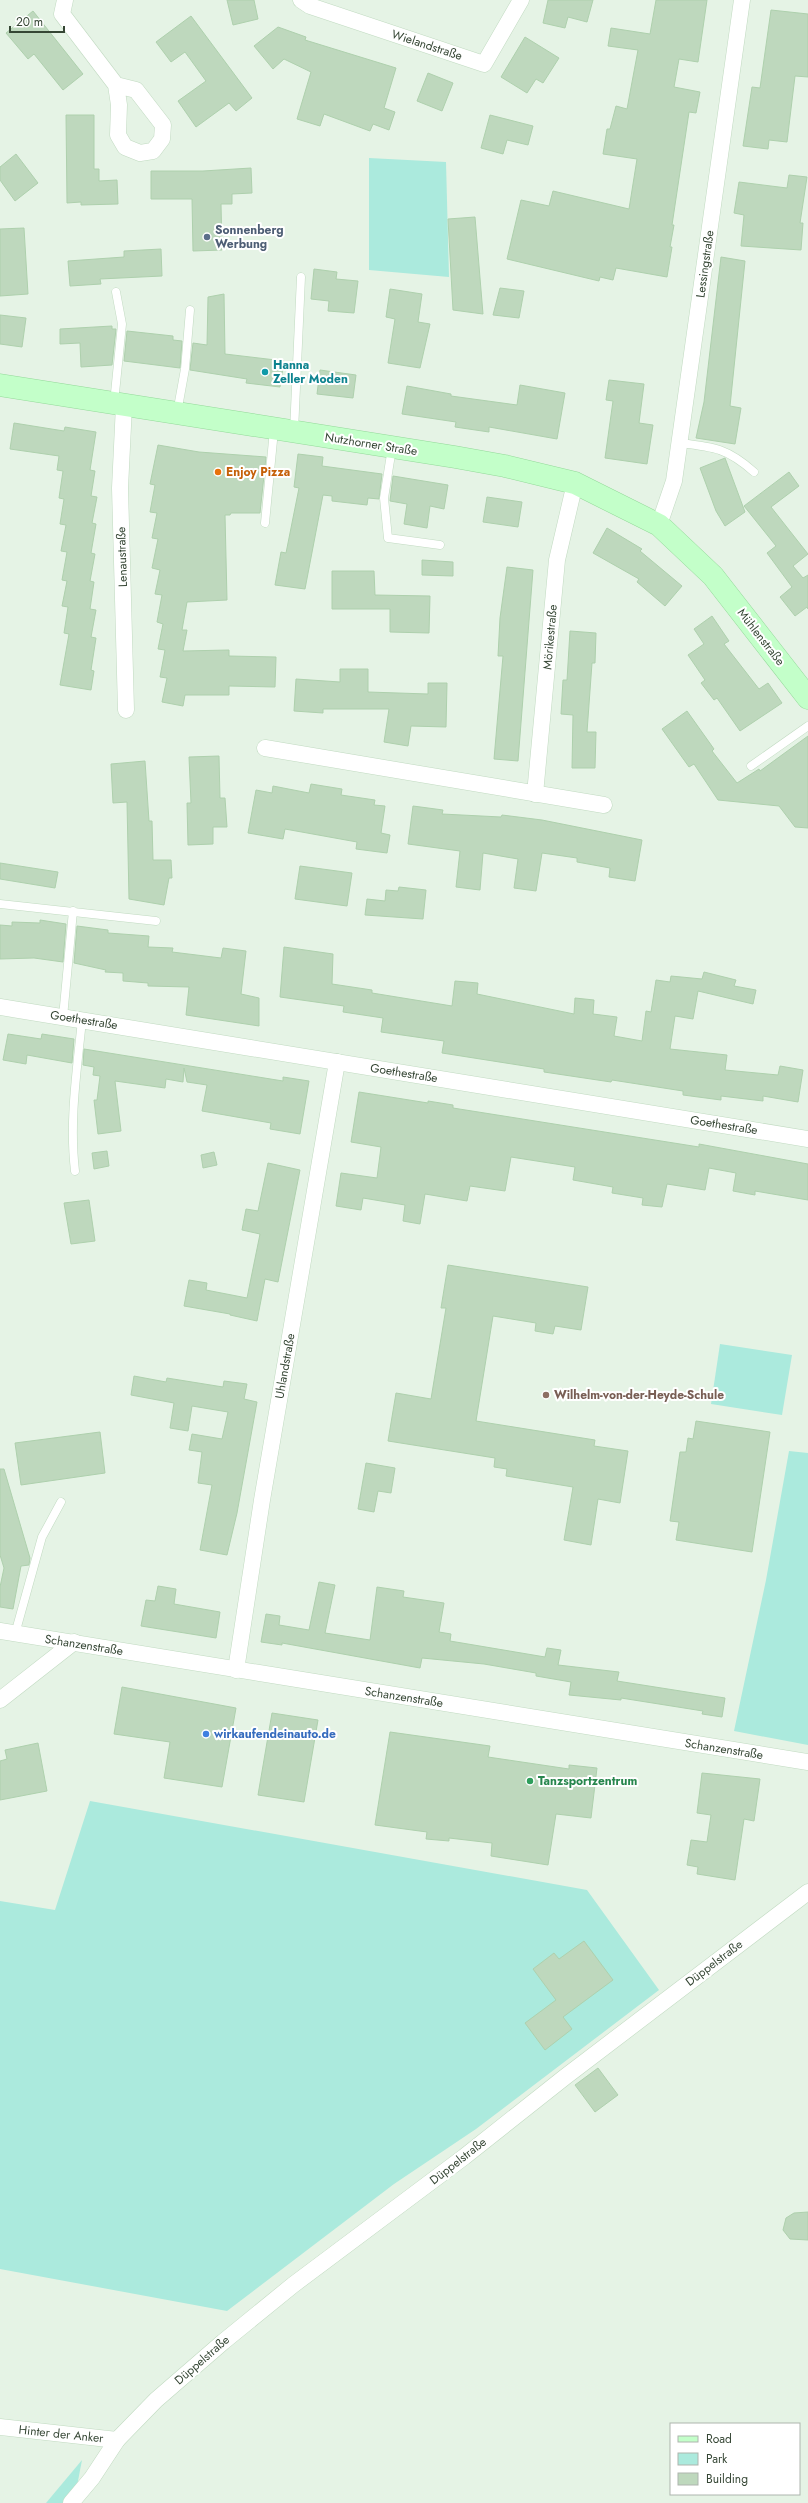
<svg xmlns="http://www.w3.org/2000/svg" width="808" height="2503" viewBox="0 0 808 2503" font-family="Jost,sans-serif">
	<style>
		.green { fill: #abeadd }
		.building { fill: #bed8bd; stroke: #aed0ad }
		.lines { fill: none; stroke-linecap: round; stroke-linejoin: round }
		.lane-casing { stroke: #c1dac1; stroke-width: 9 }
		.street-casing { stroke: #c1dac1; stroke-width: 17 }
		.secondary-casing { stroke: #94d99a; stroke-width: 23 }
		.lane { stroke: #fff; stroke-width: 8 }
		.street { stroke: #fff; stroke-width: 16 }
		.secondary { stroke: #c3ffc9; stroke-width: 22 }
		.service-dot { fill: #5c6f8a; stroke: #fff; stroke-width: 1.5 }
		.culture-dot { fill: #0f9aa8; stroke: #fff; stroke-width: 1.5 }
		.food-dot { fill: #e8710a; stroke: #fff; stroke-width: 1.5 }
		.education-dot { fill: #8d6e63; stroke: #fff; stroke-width: 1.5 }
		.shop-dot { fill: #3f7fe0; stroke: #fff; stroke-width: 1.5 }
		.leisure-dot { fill: #2e9e5b; stroke: #fff; stroke-width: 1.5 }
		.labels { text-anchor: middle; dominant-baseline: central; stroke-width: 4; stroke-linejoin: round; paint-order: stroke }
		.street-label { font-size: 12px; fill: #354634; stroke: #fff }
		.service-label { font-size: 12px; font-weight: bold; fill: #4e5e75; stroke: #fff; text-anchor: start }
		.culture-label { font-size: 12px; font-weight: bold; fill: #0d838f; stroke: #fff; text-anchor: start }
		.food-label { font-size: 12px; font-weight: bold; fill: #c56008; stroke: #fff; text-anchor: start }
		.education-label { font-size: 12px; font-weight: bold; fill: #785e54; stroke: #fff; text-anchor: start }
		.shop-label { font-size: 12px; font-weight: bold; fill: #366cbe; stroke: #fff; text-anchor: start }
		.leisure-label { font-size: 12px; font-weight: bold; fill: #27864d; stroke: #fff; text-anchor: start }
	</style>
	<rect width="100%" height="100%" fill="#e5f3e5"/>
	<g class="green">
		<polygon points="369,158 446,162 449,277 369,270"/>
		<polygon points="720,1344 792,1355 782,1415 711,1404"/>
		<polygon points="789,1451 808,1453 808,1745 734,1731 766,1580"/>
		<polygon points="90,1801 587,1890 659,1990 476,2129 394,2184 227,2311 0,2269 0,1901 55,1910"/>
		<polygon points="82,2460 77,2486 63,2503 46,2503"/>
	</g>
	<g class="building">
		<polygon points="227,0 254,0 258,19 233,25"/>
		<polygon points="548,0 593,0 587,22 568,17 565,28 543,23"/>
		<polygon points="656,0 707,0 698,62 679,59 674,87 700,92 696,113 689,112 672,225 674,225 670,247 672,247 667,277 616,268 613,280 600,277 599,281 507,259 521,200 549,206 553,191 629,209 637,159 603,154 607,129 610,129 616,106 627,109 638,50 608,46 611,28 650,34"/>
		<polygon points="771,10 808,14 808,77 795,76 787,142 769,140 768,149 743,146 752,87 760,88"/>
		<polygon points="33,11 83,74 63,90 34,54 28,59 6,33"/>
		<polygon points="191,16 252,98 236,111 229,103 196,127 178,101 206,81 185,52 171,62 156,42"/>
		<polygon points="278,27 306,37 305,40 396,68 384,108 395,112 389,130 373,124 370,131 324,114 320,126 297,119 311,72 284,59 273,69 254,46"/>
		<polygon points="525,37 559,58 543,83 536,79 527,93 501,77"/>
		<polygon points="428,73 453,83 442,111 417,101"/>
		<polygon points="66,115 94,115 94,169 99,169 99,181 117,180 118,204 81,205 81,202 67,203"/>
		<polygon points="490,115 533,126 528,145 507,140 503,154 481,148"/>
		<polygon points="16,154 38,183 15,201 0,180 0,167"/>
		<polygon points="251,168 252,193 232,194 232,204 221,204 222,250 193,251 192,199 151,199 151,171 203,171"/>
		<polygon points="789,175 807,177 800,223 803,223 801,250 741,246 744,215 734,213 739,182 787,188"/>
		<polygon points="475,217 481,290 483,314 453,310 448,219"/>
		<polygon points="24,228 28,294 0,296 0,229"/>
		<polygon points="161,249 162,276 100,279 101,284 70,286 68,261 124,257 124,251"/>
		<polygon points="721,257 745,261 730,406 741,408 735,444 696,438 704,402"/>
		<polygon points="314,269 337,272 336,279 358,281 354,313 328,311 329,301 311,299"/>
		<polygon points="500,288 524,291 519,318 493,315"/>
		<polygon points="390,289 422,294 418,322 430,324 420,368 388,363 395,319 386,317"/>
		<polygon points="224,294 225,354 284,361 280,387 246,383 247,379 190,370 193,343 207,345 208,297"/>
		<polygon points="0,315 26,318 22,347 0,344"/>
		<polygon points="112,326 112,329 116,329 112,365 81,367 80,343 60,344 60,329"/>
		<polygon points="127,331 173,336 173,340 182,341 180,368 124,361"/>
		<polygon points="320,370 356,375 353,398 317,394"/>
		<polygon points="609,380 644,384 639,423 653,425 647,464 605,458 613,401 606,400"/>
		<polygon points="520,385 565,393 557,439 489,427 489,432 455,427 456,422 402,414 407,386 451,394 451,396 517,405"/>
		<polygon points="14,423 64,431 65,427 96,432 90,470 95,471 91,496 97,497 92,523 96,524 91,553 95,554 90,581 94,582 90,609 96,610 91,637 96,638 91,670 94,671 91,690 60,685 69,634 64,633 68,607 62,606 67,581 62,580 67,552 61,551 66,525 60,524 64,499 59,498 63,471 57,470 59,456 10,449"/>
		<polygon points="158,445 199,452 266,457 260,513 231,513 230,515 225,515 227,600 187,602 182,630 187,630 183,651 229,650 229,656 276,657 275,687 229,686 229,695 185,695 183,706 162,702 167,678 160,677 165,650 158,649 163,624 157,622 162,595 155,594 160,570 152,568 158,539 152,538 157,513 150,512 155,485 150,484"/>
		<polygon points="298,454 323,457 322,466 382,474 379,499 368,498 367,505 332,501 332,496 323,495 305,589 275,585 281,552 286,553 299,488 294,487"/>
		<polygon points="725,458 745,512 725,526 716,511 700,468"/>
		<polygon points="789,472 799,486 771,507 808,554 793,566 803,578 808,575 808,609 807,607 795,616 780,597 792,587 767,553 776,546 744,506"/>
		<polygon points="393,476 448,485 444,509 430,506 427,528 404,524 407,504 390,501"/>
		<polygon points="487,497 522,502 518,527 483,522"/>
		<polygon points="607,528 642,549 640,551 682,586 665,606 637,582 639,579 593,553"/>
		<polygon points="422,560 453,562 453,576 422,575"/>
		<polygon points="507,567 533,570 518,761 494,759 503,656 498,656 500,618"/>
		<polygon points="332,571 374,571 375,595 430,596 429,633 390,632 390,609 332,609"/>
		<polygon points="712,616 729,641 724,644 759,689 768,683 782,703 740,731 717,698 714,700 701,683 705,680 688,655 704,644 694,629"/>
		<polygon points="570,631 596,633 595,663 592,663 587,732 596,732 595,768 572,768 573,715 561,714 563,680 567,680"/>
		<polygon points="340,669 368,669 368,692 428,694 428,683 447,683 446,727 411,726 408,746 384,742 389,709 323,709 323,713 294,711 296,679 340,682"/>
		<polygon points="687,711 714,749 712,751 737,783 759,769 760,771 808,736 808,828 795,827 779,806 718,800 694,764 689,767 662,729"/>
		<polygon points="219,756 220,798 225,798 227,827 213,827 213,844 188,845 187,803 191,803 189,757"/>
		<polygon points="145,761 149,821 152,821 153,860 171,860 172,878 169,878 164,905 129,899 127,802 113,803 111,764"/>
		<polygon points="311,784 342,789 341,795 375,800 374,805 385,806 381,833 390,835 387,853 356,849 357,842 285,829 283,839 248,833 256,790 272,793 273,786 309,793"/>
		<polygon points="413,806 443,810 442,814 501,817 502,815 542,820 642,840 635,881 609,877 610,868 577,862 577,858 542,853 536,891 514,888 518,859 483,853 480,890 456,887 460,851 408,844"/>
		<polygon points="0,863 58,872 55,888 0,879"/>
		<polygon points="300,866 352,873 347,906 295,899"/>
		<polygon points="399,887 426,890 423,919 365,915 367,899 385,901 386,890 398,891"/>
		<polygon points="40,920 66,924 63,962 34,958 0,959 0,925 12,926 12,922 40,923"/>
		<polygon points="77,926 108,930 108,933 149,936 148,947 173,948 172,952 221,958 223,948 246,951 241,994 259,998 259,1026 186,1015 189,987 148,986 148,983 123,981 123,973 105,972 106,970 74,963"/>
		<polygon points="284,947 333,954 332,984 372,990 372,993 452,1006 455,981 478,983 477,994 574,1014 575,998 594,1000 593,1014 617,1017 614,1036 642,1041 646,1011 651,1012 656,980 670,982 671,976 702,979 704,972 736,980 734,986 756,990 753,1004 698,991 693,1019 675,1016 670,1049 727,1055 725,1070 778,1075 780,1066 803,1070 798,1102 763,1096 763,1101 721,1096 721,1100 683,1095 683,1091 612,1080 611,1082 544,1072 544,1069 442,1053 444,1041 381,1032 383,1018 343,1012 344,1006 280,997"/>
		<polygon points="8,1034 41,1039 42,1034 74,1039 72,1063 27,1055 26,1064 3,1060"/>
		<polygon points="84,1049 283,1081 283,1077 309,1081 300,1134 270,1129 271,1123 202,1111 207,1085 187,1082 184,1068 183,1082 166,1079 165,1088 115,1081 121,1131 98,1134 94,1100 97,1100 100,1076 93,1075 94,1067 83,1065"/>
		<polygon points="359,1092 428,1103 428,1101 453,1105 453,1108 699,1147 699,1144 808,1164 808,1200 755,1191 755,1195 733,1191 736,1173 709,1168 705,1190 667,1184 662,1207 642,1205 643,1198 612,1193 613,1187 573,1180 575,1167 511,1157 505,1191 470,1186 467,1201 425,1194 420,1224 403,1221 405,1205 363,1198 361,1210 336,1206 341,1173 377,1178 381,1147 351,1142"/>
		<polygon points="107,1151 109,1166 94,1169 92,1153"/>
		<polygon points="214,1152 217,1165 203,1168 201,1155"/>
		<polygon points="268,1163 300,1170 278,1282 265,1279 257,1321 230,1315 230,1314 184,1306 189,1280 207,1283 206,1290 247,1298 260,1234 242,1230 246,1209 258,1211"/>
		<polygon points="89,1200 95,1241 71,1244 64,1203"/>
		<polygon points="448,1265 588,1287 581,1330 555,1326 553,1334 535,1331 536,1323 493,1316 476,1421 595,1440 594,1446 628,1451 620,1503 598,1499 591,1545 564,1540 573,1487 506,1476 507,1469 494,1467 495,1458 388,1441 396,1393 431,1399 446,1308 441,1308"/>
		<polygon points="134,1376 166,1382 167,1378 223,1387 224,1381 247,1384 244,1399 257,1402 237,1513 227,1555 200,1550 212,1485 198,1483 202,1452 189,1450 192,1434 222,1439 228,1412 192,1406 188,1431 170,1428 174,1403 131,1395"/>
		<polygon points="696,1421 770,1432 752,1552 676,1540 679,1522 670,1521 680,1452 686,1452 688,1438 693,1439"/>
		<polygon points="100,1432 105,1473 21,1485 15,1443"/>
		<polygon points="366,1463 395,1468 391,1493 378,1491 374,1512 358,1509"/>
		<polygon points="0,1469 4,1469 30,1558 29,1565 21,1566 13,1609 0,1607 0,1587 4,1568 0,1555"/>
		<polygon points="319,1582 335,1585 325,1633 370,1640 377,1587 404,1591 403,1597 444,1603 439,1632 451,1634 450,1641 545,1657 547,1648 561,1650 558,1665 619,1672 617,1681 725,1698 722,1717 702,1714 703,1711 621,1698 621,1700 569,1695 571,1682 536,1676 536,1673 484,1664 422,1658 420,1668 282,1643 282,1645 261,1642 266,1614 280,1616 279,1625 309,1630"/>
		<polygon points="158,1586 176,1589 174,1604 220,1612 216,1638 141,1626 146,1600 155,1601"/>
		<polygon points="122,1687 236,1708 222,1787 164,1778 170,1742 114,1734"/>
		<polygon points="272,1713 318,1720 304,1802 258,1795"/>
		<polygon points="390,1732 490,1746 488,1757 569,1769 569,1765 597,1768 591,1818 556,1814 548,1865 491,1856 492,1843 449,1838 449,1841 426,1839 427,1832 375,1825"/>
		<polygon points="38,1743 47,1791 0,1800 0,1761 7,1759 5,1750"/>
		<polygon points="702,1773 760,1779 754,1821 744,1819 735,1880 697,1874 698,1867 687,1865 691,1840 707,1842 711,1815 697,1813"/>
		<polygon points="584,1941 613,1980 563,2017 572,2029 545,2050 525,2023 556,2000 533,1969 554,1953 559,1959"/>
		<polygon points="598,2068 618,2095 595,2112 575,2085"/>
		<polygon points="808,2212 808,2240 790,2239 783,2230 786,2218 794,2213"/>
	</g>
	<g class="lines">
		<g class="lane-casing">
			<g id="lane">
				<polyline points="114,403 122,324 116,292"/>
				<polyline points="177,413 185,369 190,310"/>
				<polyline points="294,431 301,277"/>
				<path d="M679,443c35,4 48,5 75,29"/>
				<polyline points="392,448 384,498 388,538 440,545"/>
				<polyline points="265,523 274,430"/>
				<polyline points="751,766 808,726"/>
				<polyline points="0,904 156,921"/>
				<polyline points="63,1017 73,911"/>
				<path d="M75,1171c-6,-50 2,-101 7,-151"/>
				<polyline points="15,1634 42,1537 61,1502"/>
			</g>
		</g>
		<g class="street-casing">
			<g id="street">
				<polyline points="65,0 62,14 116,85 119,105 118,135 125,147 140,153 153,151 162,139 163,125 136,90 116,85"/>
				<polyline points="301,0 310,6 484,64 521,0"/>
				<polyline points="124,405 120,488 126,710"/>
				<polyline points="659,525 674,481 742,0"/>
				<polyline points="265,748 604,805"/>
				<polyline points="535,794 557,560 575,483"/>
				<polyline points="0,1007 808,1139"/>
				<polyline points="0,1631 808,1762"/>
				<polyline points="236,1670 262,1500 337,1062"/>
				<polyline points="0,1700 74,1642"/>
				<polyline points="0,2427 117,2440"/>
				<polyline points="71,2503 92,2478 117,2440 156,2400 223,2342 293,2285 464,2157 565,2077 808,1892"/>
			</g>
		</g>
		<g class="secondary-casing">
			<polyline id="secondary" points="0,385 455,457 505,466 575,483 659,525 713,576 808,698"/>
		</g>
		<use href="#lane" class="lane"/>
		<use href="#street" class="street"/>
		<use href="#secondary" class="secondary"/>
	</g>
	<circle class="service-dot" cx="207" cy="237" r="4"/>
	<circle class="culture-dot" cx="265" cy="372" r="4"/>
	<circle class="food-dot" cx="218" cy="472" r="4"/>
	<circle class="education-dot" cx="546" cy="1395" r="4"/>
	<circle class="shop-dot" cx="206" cy="1734" r="4"/>
	<circle class="leisure-dot" cx="530" cy="1781" r="4"/>
	<g class="labels">
		<g class="street-label">
			<text transform="translate(427 45) rotate(18)">Wielandstraße</text>
			<text transform="translate(705 264) rotate(-82)">Lessingstraße</text>
			<text transform="translate(371 444) rotate(9)">Nutzhorner Straße</text>
			<text transform="translate(122 557) rotate(-92)">Lenaustraße</text>
			<text transform="translate(550 637) rotate(-85)">Mörikestraße</text>
			<text transform="translate(761 637) rotate(52)">Mühlenstraße</text>
			<text transform="translate(84 1020) rotate(9)">Goethestraße</text>
			<text transform="translate(404 1073) rotate(9)">Goethestraße</text>
			<text transform="translate(724 1125) rotate(9)">Goethestraße</text>
			<text transform="translate(285 1366) rotate(-80)">Uhlandstraße</text>
			<text transform="translate(84 1645) rotate(9)">Schanzenstraße</text>
			<text transform="translate(404 1697) rotate(9)">Schanzenstraße</text>
			<text transform="translate(724 1749) rotate(9)">Schanzenstraße</text>
			<text transform="translate(714 1963) rotate(-37)">Düppelstraße</text>
			<text transform="translate(458 2161) rotate(-38)">Düppelstraße</text>
			<text transform="translate(202 2360) rotate(-41)">Düppelstraße</text>
			<text transform="translate(61 2434) rotate(6)">Hinter der Anker</text>
		</g>
		<g class="service-label">
			<text x="215" y="230">Sonnenberg<tspan x="215" dy="14">Werbung</tspan></text>
		</g>
		<g class="culture-label">
			<text x="273" y="365">Hanna<tspan x="273" dy="14">Zeller Moden</tspan></text>
		</g>
		<g class="food-label">
			<text x="226" y="472">Enjoy Pizza</text>
		</g>
		<g class="education-label">
			<text x="554" y="1395">Wilhelm-von-der-Heyde-Schule</text>
		</g>
		<g class="shop-label">
			<text x="214" y="1734">wirkaufendeinauto.de</text>
		</g>
		<g class="leisure-label">
			<text x="538" y="1781">Tanzsportzentrum</text>
		</g>
	</g>
	<rect x="670" y="2423" width="130" height="72" fill="#ffffff" stroke="#aeb5ae"/>
	<rect x="678" y="2436" width="20" height="6" fill="#c3ffc9" stroke="#aeb5ae"/>
	<text x="706" y="2443" font-size="12" fill="#354634">Road</text>
	<rect x="678" y="2453" width="20" height="12" fill="#abeadd" stroke="#aeb5ae"/>
	<text x="706" y="2463" font-size="12" fill="#354634">Park</text>
	<rect x="678" y="2473" width="20" height="12" fill="#bed8bd" stroke="#aeb5ae"/>
	<text x="706" y="2483" font-size="12" fill="#354634">Building</text>
	<path d="M10 26v6h54v-6" fill="none" stroke="#354634" stroke-width="2"/>
	<text x="16" y="26" font-size="12" fill="#354634" stroke="#ffffff" stroke-width="3" paint-order="stroke">20 m</text>
</svg>
